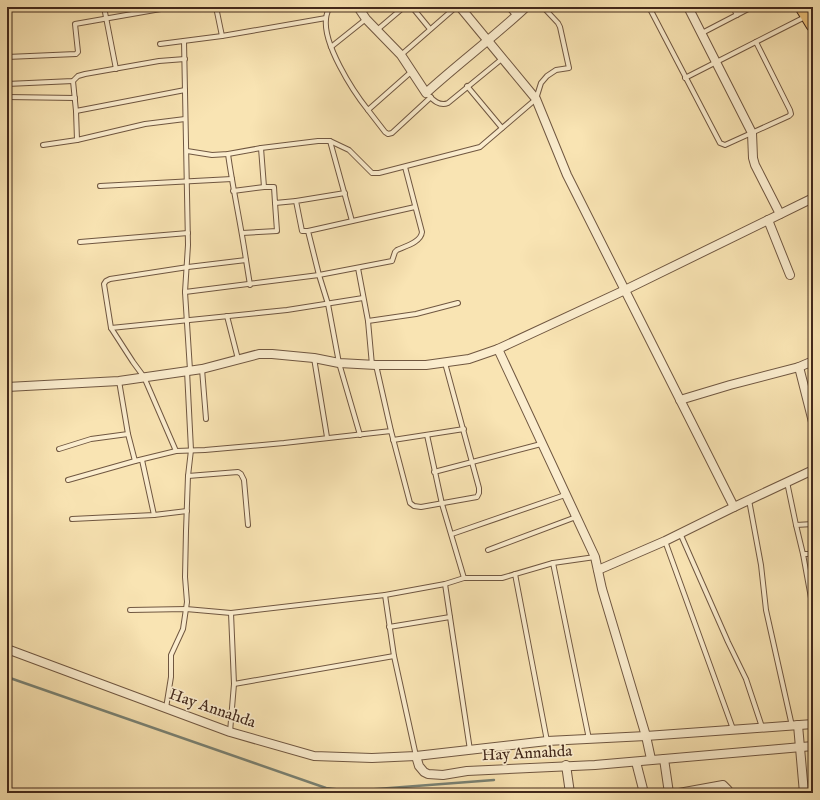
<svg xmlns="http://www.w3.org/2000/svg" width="820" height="800" viewBox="0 0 820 800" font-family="'IM FELL English',serif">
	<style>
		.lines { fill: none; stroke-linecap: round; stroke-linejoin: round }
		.stream { stroke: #798274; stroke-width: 2.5 }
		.lane-casing { stroke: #705741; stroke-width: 6 }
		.street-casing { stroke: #705741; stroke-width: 10 }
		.primary-casing { stroke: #42281b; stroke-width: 15 }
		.lane { stroke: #fbedce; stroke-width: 4 }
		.street { stroke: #fbedce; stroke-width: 8 }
		.primary { stroke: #ecc27a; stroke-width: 13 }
		.labels { text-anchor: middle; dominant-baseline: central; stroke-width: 3.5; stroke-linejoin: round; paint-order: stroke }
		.street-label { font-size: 16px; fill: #42281b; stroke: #fbedce }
	</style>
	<rect width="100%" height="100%" fill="#f9e4b3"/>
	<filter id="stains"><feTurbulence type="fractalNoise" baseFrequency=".005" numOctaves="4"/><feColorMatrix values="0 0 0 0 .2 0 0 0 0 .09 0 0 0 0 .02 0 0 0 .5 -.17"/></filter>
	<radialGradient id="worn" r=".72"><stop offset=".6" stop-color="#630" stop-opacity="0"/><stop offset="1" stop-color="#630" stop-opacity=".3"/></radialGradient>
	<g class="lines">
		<polyline class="stream" points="7,677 326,788 351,791 494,780"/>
		<g class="lane-casing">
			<g id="lane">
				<polyline points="104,7 116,69"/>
				<polyline points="216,7 222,36 326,18"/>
				<path d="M329,7c-1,4 -3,8 -3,12 -3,25 26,71 42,91l43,-38"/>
				<polyline points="412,7 430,29"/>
				<polyline points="508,7 516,16"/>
				<polyline points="649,7 720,143 725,145 789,116 791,114 790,110 756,42"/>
				<polyline points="733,7 737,15"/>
				<polyline points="377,30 404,7"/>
				<polyline points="702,33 752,7"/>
				<polyline points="184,41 188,245 185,292 190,370"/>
				<polyline points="160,44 222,36"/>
				<polyline points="331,47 366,19"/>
				<polyline points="401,55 456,7"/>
				<polyline points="7,57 76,54 78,52 75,24 172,7"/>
				<polyline points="685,78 805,17"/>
				<polyline points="73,81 76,111 77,140"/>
				<polyline points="7,84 73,81 78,76 85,74 159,61 185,59"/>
				<polyline points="467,86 502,128"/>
				<path d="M426,93c6,6 13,14 22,10l55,-45"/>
				<polyline points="7,97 75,98"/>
				<polyline points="368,110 385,132 388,134 392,133 431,97"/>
				<polyline points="76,111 185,90"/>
				<polyline points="330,141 352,221"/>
				<polyline points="43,145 77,140 145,124 185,119"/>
				<polyline points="261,148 264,187 274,187 275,203 296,201"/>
				<polyline points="187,151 212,155 228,154 261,148 318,141 330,141 349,150 372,173 379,173 480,147 536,99 541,83 547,76 556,70 569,68 560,27 558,23 543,7"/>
				<path d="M228,154c5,36 13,71 18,106"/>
				<polyline points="100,186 232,179"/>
				<polyline points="233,191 264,187"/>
				<polyline points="308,231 302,231 296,201 345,193"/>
				<polyline points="242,233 277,231 275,203"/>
				<polyline points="80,242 188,233"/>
				<polyline points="358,268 368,321 372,365"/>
				<path d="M185,292l134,-17 73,-14 3,-9 2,-2c9,-4 24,-8 25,-18l-17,-65"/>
				<polyline points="227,316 238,359"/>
				<polyline points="368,321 416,314 458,303"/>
				<polyline points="111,328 287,310 363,298"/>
				<polyline points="314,358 327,437"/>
				<polyline points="202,369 206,419"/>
				<polyline points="119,381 128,434 135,461 176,451 205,450 284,443 391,431 376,365"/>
				<polyline points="391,431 410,503 414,506 421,507 477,497 479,493 479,488 445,363"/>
				<polyline points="360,435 339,363 328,304 319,275 308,231 415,207"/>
				<polyline points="427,435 442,504 464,578"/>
				<polyline points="393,440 464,429"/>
				<polyline points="59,449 91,439 128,434"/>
				<polyline points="176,451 144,377 133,362 111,328 104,284 106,281 110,279 188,267 246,260 250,285"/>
				<polyline points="142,460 154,515"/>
				<polyline points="434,472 541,444"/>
				<polyline points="188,476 238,472 241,474 244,480 248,525"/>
				<polyline points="68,480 135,461"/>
				<polyline points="787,482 796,525 803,554 813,609"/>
				<polyline points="749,500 761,565 766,610 792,726"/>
				<polyline points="72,519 154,515 187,511"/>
				<polyline points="796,525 813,524"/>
				<polyline points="680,533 728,642 746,679 762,727"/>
				<polyline points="452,534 565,495"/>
				<polyline points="665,541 733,729"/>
				<polyline points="488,550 576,517"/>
				<polyline points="803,554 813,554"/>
				<polyline points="553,563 589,739"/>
				<polyline points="515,574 547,741"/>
				<polyline points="445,584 470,750"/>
				<polyline points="130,610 186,609 231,613 385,595"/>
				<polyline points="389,627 450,617"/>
				<polyline points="234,684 394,656"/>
				<polyline points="166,708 171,677 171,655 183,629 187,602 185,577 186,531 188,476 191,450 187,371"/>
				<polyline points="230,732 234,684 231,613"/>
				<polyline points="416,756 394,656 385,595 445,584 464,578 502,578 553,563 595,557"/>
			</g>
		</g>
		<g class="street-casing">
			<g id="street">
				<path d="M358,7l8,12 35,36 25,38c33,-30 68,-56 100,-86"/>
				<polyline points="460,7 536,99 567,175 734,507"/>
				<polyline points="688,7 752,133 753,158 755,165 780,214"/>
				<polyline points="768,220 790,275"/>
				<polyline points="498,349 595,557 602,589 646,736 651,759"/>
				<polyline points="799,367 813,422"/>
				<polyline points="7,387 119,381 202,369 259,354 272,354 314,358 339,363 376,365 426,365 469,359 498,349 625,290 813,198"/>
				<polyline points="680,400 730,385 799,367 813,361"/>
				<polyline points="598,570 665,541 734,507 813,470"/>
				<polyline points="7,649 230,732 314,756 372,758 416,756 547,741 646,736 813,724"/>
				<polyline points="798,725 804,793"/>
				<polyline points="416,756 419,766 424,772 428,774 443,775 467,771 595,765 813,746"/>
				<polyline points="664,759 669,793"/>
				<polyline points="636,762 644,793"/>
				<polyline points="566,765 570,793"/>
				<polyline points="679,793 723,785 728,790 729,793"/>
			</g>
		</g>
		<g class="primary-casing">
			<polyline id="primary" points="802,7 813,25"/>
		</g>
		<use href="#lane" class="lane"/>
		<use href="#street" class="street"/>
		<use href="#primary" class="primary"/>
	</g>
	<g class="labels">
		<g class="street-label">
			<text transform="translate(212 709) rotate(19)">Hay Annahda</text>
			<text transform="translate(527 754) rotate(-3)">Hay Annahda</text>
		</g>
	</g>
	<rect width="820" height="800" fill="none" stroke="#f9e4b3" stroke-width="24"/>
	<rect x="8" y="8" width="804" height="784" fill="none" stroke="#42281b" stroke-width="2"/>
	<rect x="12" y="12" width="796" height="776" fill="none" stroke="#42281b"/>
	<rect width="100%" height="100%" filter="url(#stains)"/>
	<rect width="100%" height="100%" fill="url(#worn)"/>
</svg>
